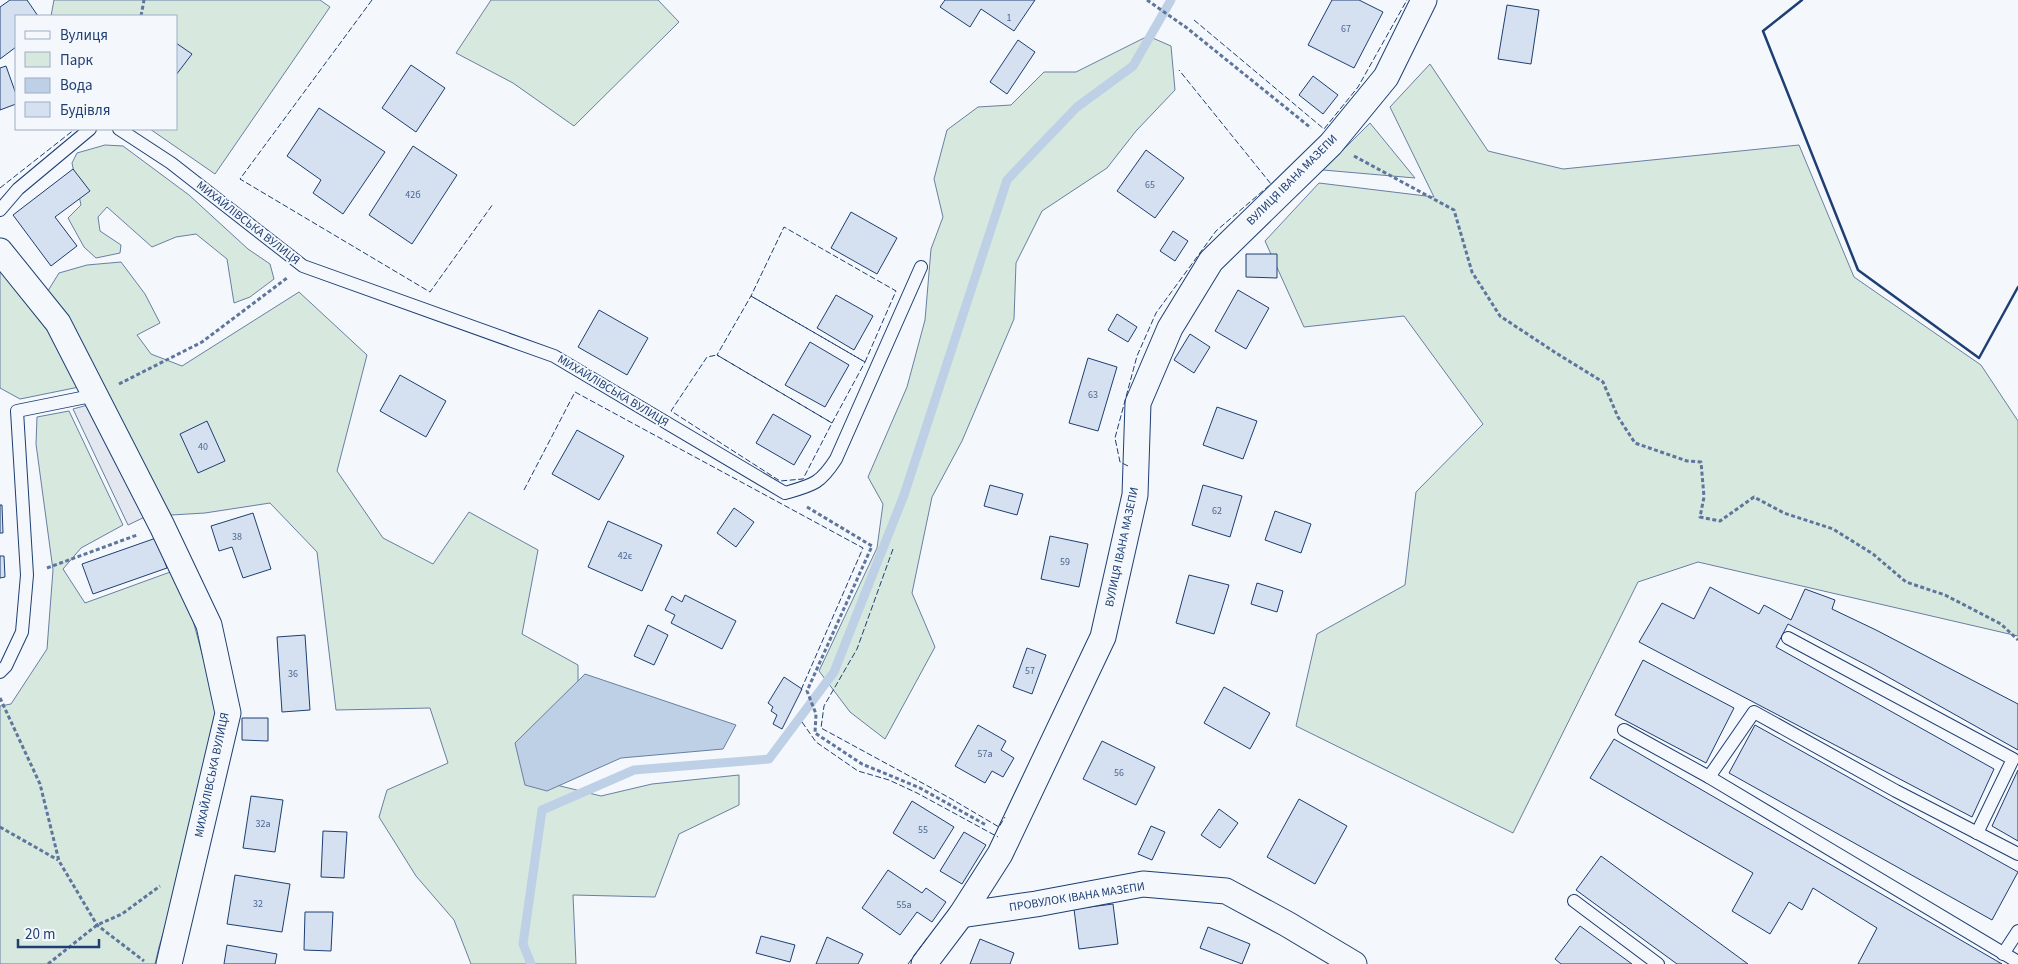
<svg xmlns="http://www.w3.org/2000/svg" width="2018" height="964" viewBox="0 0 2018 964" font-family="'Source Sans 3',sans-serif">
	<style>
		.green { fill: #d7e8df; stroke: #687fa3 }
		.parking { fill: #e3e8f0; stroke: #687fa3 }
		.water { fill: #bed0e5; stroke: #687fa3 }
		.lines { fill: none; stroke-linecap: round; stroke-linejoin: round }
		.stream { stroke: #bed0e5; stroke-width: 9 }
		.building { fill: #d5e0f0; stroke: #1d3f73 }
		.lane-casing { stroke: #1d3f73; stroke-width: 14 }
		.street-casing { stroke: #1d3f73; stroke-width: 27 }
		.path { stroke: #5e769c; stroke-width: 3; stroke-dasharray: 4 2.5; stroke-linecap: butt }
		.lane { stroke: #f4f7fb; stroke-width: 12 }
		.street { stroke: #f4f7fb; stroke-width: 25 }
		.fence { stroke: #1d3f73; stroke-width: 1; stroke-dasharray: 6 2.5; stroke-linecap: butt }
		.wall { stroke: #1d3f73; stroke-width: 2.5 }
		.labels { text-anchor: middle; dominant-baseline: central; stroke-width: 4; stroke-linejoin: round; paint-order: stroke }
		.number-label { font-size: 10px; fill: #4b6792 }
		.street-label { font-size: 12px; fill: #1d3f73; stroke: #f4f7fb }
	</style>
	<rect width="100%" height="100%" fill="#f4f7fb"/>
	<g class="green">
		<polygon points="54,0 320,0 330,7 215,174 150,129 176,129 176,16 51,16"/>
		<polygon points="491,0 658,0 679,22 574,126 513,83 456,53"/>
		<polygon points="1148,36 1171,46 1175,90 1136,131 1107,168 1042,211 1016,263 1014,319 962,441 932,497 912,593 935,647 885,739 850,712 819,671 877,548 883,504 868,477 907,387 925,320 931,249 943,217 934,179 947,130 978,107 1011,105 1044,72 1076,72"/>
		<polygon points="1430,64 1488,151 1563,169 1799,145 1854,277 1981,365 2018,421 2018,636 1698,562 1638,582 1513,833 1296,726 1317,634 1405,585 1416,492 1483,424 1404,316 1304,327 1265,241 1319,183 1434,197 1390,107"/>
		<polygon points="1370,123 1415,178 1323,170"/>
		<polygon points="105,145 123,146 189,195 248,249 270,264 274,279 250,297 234,303 227,259 196,234 176,237 152,247 107,207 98,217 100,231 121,245 120,253 96,258 84,247 68,218 81,205 72,163 77,153"/>
		<polygon points="121,262 145,294 160,323 137,335 151,354 182,366 299,292 367,355 337,471 383,538 433,564 469,512 538,550 522,634 578,665 578,704 536,780 601,796 652,784 739,775 739,805 679,834 655,897 573,895 576,964 471,964 454,920 416,876 379,817 387,790 448,763 430,708 336,710 317,552 270,503 205,513 171,515 78,343 46,294 59,273 87,265"/>
		<polygon points="0,265 57,331 84,386 20,399 0,388"/>
		<polygon points="69,411 123,525 81,548 63,569 85,603 173,571 184,587 217,709 181,875 159,947 155,964 0,964 0,706 11,704 47,649 53,570 36,444 37,417"/>
	</g>
	<polygon class="parking" points="95,403 149,515 128,525 73,409"/>
	<polygon class="water" points="585,674 736,725 723,749 621,758 547,791 525,785 515,743"/>
	<g class="lines">
		<polyline class="stream" points="531,964 523,944 542,810 634,770 769,759 834,672 904,495 1007,180 1077,107 1133,66 1171,0"/>
	</g>
	<g class="building">
		<polygon points="10,0 27,0 38,16 16,16 16,47 0,59 0,7"/>
		<polygon points="945,0 1035,0 1014,31 981,9 970,27 940,7"/>
		<polygon points="1332,0 1359,0 1383,12 1354,68 1308,45"/>
		<polygon points="1507,5 1539,10 1531,64 1498,59"/>
		<polygon points="1018,40 1035,52 1007,94 990,82"/>
		<polygon points="176,43 192,54 176,75"/>
		<polygon points="411,65 445,88 416,132 382,108"/>
		<polygon points="6,66 16,94 16,104 0,110 0,68"/>
		<polygon points="1313,76 1338,95 1323,114 1299,95"/>
		<polygon points="319,108 385,152 343,214 313,193 321,180 287,156"/>
		<polygon points="413,146 457,175 412,244 369,215"/>
		<polygon points="1146,150 1184,178 1155,218 1117,191"/>
		<polygon points="73,169 90,191 55,217 77,246 51,266 13,215"/>
		<polygon points="851,212 897,238 877,274 831,248"/>
		<polygon points="1173,231 1188,241 1175,261 1160,251"/>
		<polygon points="1246,254 1277,254 1277,278 1246,277"/>
		<polygon points="1238,290 1269,308 1246,349 1215,331"/>
		<polygon points="836,295 873,316 854,350 817,328"/>
		<polygon points="599,310 648,338 627,375 578,347"/>
		<polygon points="1117,314 1137,327 1128,342 1108,330"/>
		<polygon points="1190,334 1210,347 1194,373 1174,360"/>
		<polygon points="810,342 849,365 825,407 785,385"/>
		<polygon points="1088,358 1117,367 1098,431 1069,423"/>
		<polygon points="400,375 446,401 426,437 380,411"/>
		<polygon points="1217,407 1257,421 1243,459 1203,445"/>
		<polygon points="773,414 811,436 794,465 756,443"/>
		<polygon points="207,421 225,461 198,473 180,434"/>
		<polygon points="577,430 624,456 599,500 552,474"/>
		<polygon points="990,485 1023,494 1017,515 984,506"/>
		<polygon points="1203,485 1242,496 1230,537 1192,525"/>
		<polygon points="0,505 2,505 3,533 0,533"/>
		<polygon points="734,508 754,522 736,547 717,533"/>
		<polygon points="1275,511 1311,524 1301,553 1265,540"/>
		<polygon points="253,513 271,569 243,578 232,547 219,551 211,526"/>
		<polygon points="608,521 662,545 642,591 588,567"/>
		<polygon points="1050,536 1088,544 1079,587 1041,579"/>
		<polygon points="156,538 167,568 93,594 82,564"/>
		<polygon points="0,556 4,556 5,577 0,578"/>
		<polygon points="1189,575 1229,585 1214,634 1176,623"/>
		<polygon points="1257,583 1283,591 1277,612 1251,604"/>
		<polygon points="1710,587 1759,614 1764,605 1791,620 1805,589 1835,600 1832,609 1876,630 2018,704 2018,750 1872,668 1788,624 1776,647 1994,769 1972,817 1639,642 1662,603 1694,619"/>
		<polygon points="685,595 736,621 722,649 671,623 675,615 665,610 672,596 682,602"/>
		<polygon points="648,625 668,635 654,665 634,656"/>
		<polygon points="305,635 310,710 282,712 277,637"/>
		<polygon points="1027,648 1046,655 1032,694 1013,687"/>
		<polygon points="1643,660 1734,708 1706,763 1615,715"/>
		<polygon points="784,677 802,689 782,729 773,724 777,715 771,711 773,707 768,703"/>
		<polygon points="1224,687 1270,713 1250,749 1204,723"/>
		<polygon points="242,718 268,718 268,741 242,740"/>
		<polygon points="978,725 1006,741 1001,750 1014,758 1003,777 992,771 985,783 955,766"/>
		<polygon points="1755,725 2018,872 1992,920 1729,773"/>
		<polygon points="1614,739 2002,964 1858,964 1877,928 1813,888 1802,910 1789,902 1770,934 1732,911 1753,873 1590,778"/>
		<polygon points="1102,741 1155,767 1136,805 1083,779"/>
		<polygon points="2018,770 2018,841 1992,826"/>
		<polygon points="251,796 283,800 275,852 243,848"/>
		<polygon points="1299,799 1347,826 1315,884 1267,857"/>
		<polygon points="912,801 954,827 934,859 893,833"/>
		<polygon points="1219,809 1238,823 1220,848 1201,835"/>
		<polygon points="1151,826 1165,832 1152,860 1138,854"/>
		<polygon points="323,831 347,832 344,878 321,877"/>
		<polygon points="964,832 986,845 962,884 940,871"/>
		<polygon points="1601,856 1748,964 1677,964 1576,890"/>
		<polygon points="888,870 922,893 926,888 946,902 932,922 917,912 900,935 862,908"/>
		<polygon points="235,875 290,884 282,932 227,924"/>
		<polygon points="1113,904 1118,944 1079,949 1074,909"/>
		<polygon points="305,912 333,912 331,951 304,950"/>
		<polygon points="1580,926 1632,964 1561,964 1555,959"/>
		<polygon points="1208,927 1250,944 1242,964 1200,948"/>
		<polygon points="761,936 795,945 790,962 756,953"/>
		<polygon points="827,937 863,954 858,964 816,964"/>
		<polygon points="980,939 1014,953 1010,964 970,964"/>
		<polygon points="227,945 277,954 275,964 224,964"/>
	</g>
	<g class="lines">
		<g class="lane-casing">
			<g id="lane">
				<path d="M119,129l52,34 132,103 251,90 231,137c28,-8 35,-9 51,-34l85,-192"/>
				<polyline points="0,210 18,189 90,129"/>
				<polyline points="1788,638 2013,759 1977,833"/>
				<polyline points="0,672 6,666 22,632 27,575 17,411 96,395"/>
				<polyline points="1624,730 1709,777 2018,962"/>
				<polyline points="1709,777 1754,712 1896,791 2018,854"/>
				<polyline points="1574,901 1658,964"/>
				<polyline points="2003,954 2018,931"/>
			</g>
		</g>
		<g class="street-casing">
			<g id="street">
				<polyline points="0,251 58,323 162,526 209,625 228,713 169,964"/>
				<polyline points="961,915 1036,904 1143,884 1226,891 1287,924 1354,964"/>
				<polyline points="924,964 961,915 1000,854 1103,637 1135,495 1138,403 1170,328 1211,261 1331,144 1386,77 1424,0"/>
			</g>
		</g>
		<g class="path">
			<polyline points="1147,0 1187,28 1311,128"/>
			<polyline points="141,16 144,0"/>
			<polyline points="1354,156 1454,210 1472,272 1500,316 1556,353 1603,382 1618,417 1635,443 1687,461 1701,462 1704,497 1700,517 1720,521 1754,497 1784,513 1833,529 1873,554 1906,582 1945,595 2001,624 2018,640"/>
			<polyline points="119,384 202,342 287,278"/>
			<polyline points="807,507 872,546 807,691 816,714 815,733 862,764 920,788 986,825"/>
			<polyline points="47,568 137,535"/>
			<polyline points="0,698 40,784 59,861 97,925 144,961"/>
			<polyline points="0,827 58,860"/>
			<polyline points="48,964 97,925 122,914 160,886"/>
		</g>
		<use href="#lane" class="lane"/>
		<use href="#street" class="street"/>
		<g class="fence">
			<polyline points="372,0 240,179 430,292 493,204"/>
			<polyline points="1194,20 1324,129 1358,87 1407,0"/>
			<polyline points="0,188 75,129"/>
			<polyline points="751,296 865,362 832,423 717,355 751,296 784,227 896,291 865,362 751,296"/>
			<polygon points="717,355 832,423 803,479 780,481 671,411 707,357"/>
			<polyline points="1128,466 1120,462 1115,438 1137,356 1156,313 1216,231 1271,184 1179,70"/>
			<polyline points="524,490 575,392 863,548 801,690"/>
			<polyline points="893,549 857,649 824,706 821,728 948,797 999,827 1005,817"/>
			<polyline points="802,722 816,742 858,771 889,780 917,793 998,837"/>
			<polyline points="908,964 928,937"/>
		</g>
		<polyline class="wall" points="1802,0 1763,31 1858,270 1979,358 2018,287"/>
	</g>
	<g class="labels">
		<g class="number-label">
			<text x="1009" y="18">1</text>
			<text x="1346" y="29">67</text>
			<text x="1150" y="185">65</text>
			<text x="413" y="195">42б</text>
			<text x="1093" y="395">63</text>
			<text x="203" y="447">40</text>
			<text x="1217" y="511">62</text>
			<text x="237" y="537">38</text>
			<text x="625" y="556">42є</text>
			<text x="1065" y="562">59</text>
			<text x="1030" y="671">57</text>
			<text x="293" y="674">36</text>
			<text x="985" y="754">57а</text>
			<text x="1119" y="773">56</text>
			<text x="263" y="824">32а</text>
			<text x="923" y="830">55</text>
			<text x="258" y="904">32</text>
			<text x="904" y="905">55а</text>
		</g>
		<g class="street-label">
			<text transform="translate(1292 180) rotate(-45)">ВУЛИЦЯ ІВАНА МАЗЕПИ</text>
			<text transform="translate(248 223) rotate(38)">МИХАЙЛІВСЬКА ВУЛИЦЯ</text>
			<text transform="translate(613 391) rotate(31)">МИХАЙЛІВСЬКА ВУЛИЦЯ</text>
			<text transform="translate(1122 547) rotate(-78)">ВУЛИЦЯ ІВАНА МАЗЕПИ</text>
			<text transform="translate(212 775) rotate(-78)">МИХАЙЛІВСЬКА ВУЛИЦЯ</text>
			<text transform="translate(1077 897) rotate(-9)">ПРОВУЛОК ІВАНА МАЗЕПИ</text>
		</g>
	</g>
	<rect x="15" y="15" width="162" height="115" fill="#f4f7fb" stroke="#9eadc5"/>
	<rect x="25" y="31" width="25" height="8" fill="#f4f7fb" stroke="#9eadc5"/>
	<text x="60" y="40" font-size="15" fill="#1d3f73">Вулиця</text>
	<rect x="25" y="52" width="25" height="15" fill="#d7e8df" stroke="#9eadc5"/>
	<text x="60" y="65" font-size="15" fill="#1d3f73">Парк</text>
	<rect x="25" y="78" width="25" height="15" fill="#bed0e5" stroke="#9eadc5"/>
	<text x="60" y="90" font-size="15" fill="#1d3f73">Вода</text>
	<rect x="25" y="102" width="25" height="15" fill="#d5e0f0" stroke="#9eadc5"/>
	<text x="60" y="115" font-size="15" fill="#1d3f73">Будівля</text>
	<path d="M18 939v8h81v-8" fill="none" stroke="#1d3f73" stroke-width="2.5"/>
	<text x="25" y="939" font-size="15" fill="#1d3f73" stroke="#f4f7fb" stroke-width="4" paint-order="stroke">20 m</text>
</svg>
